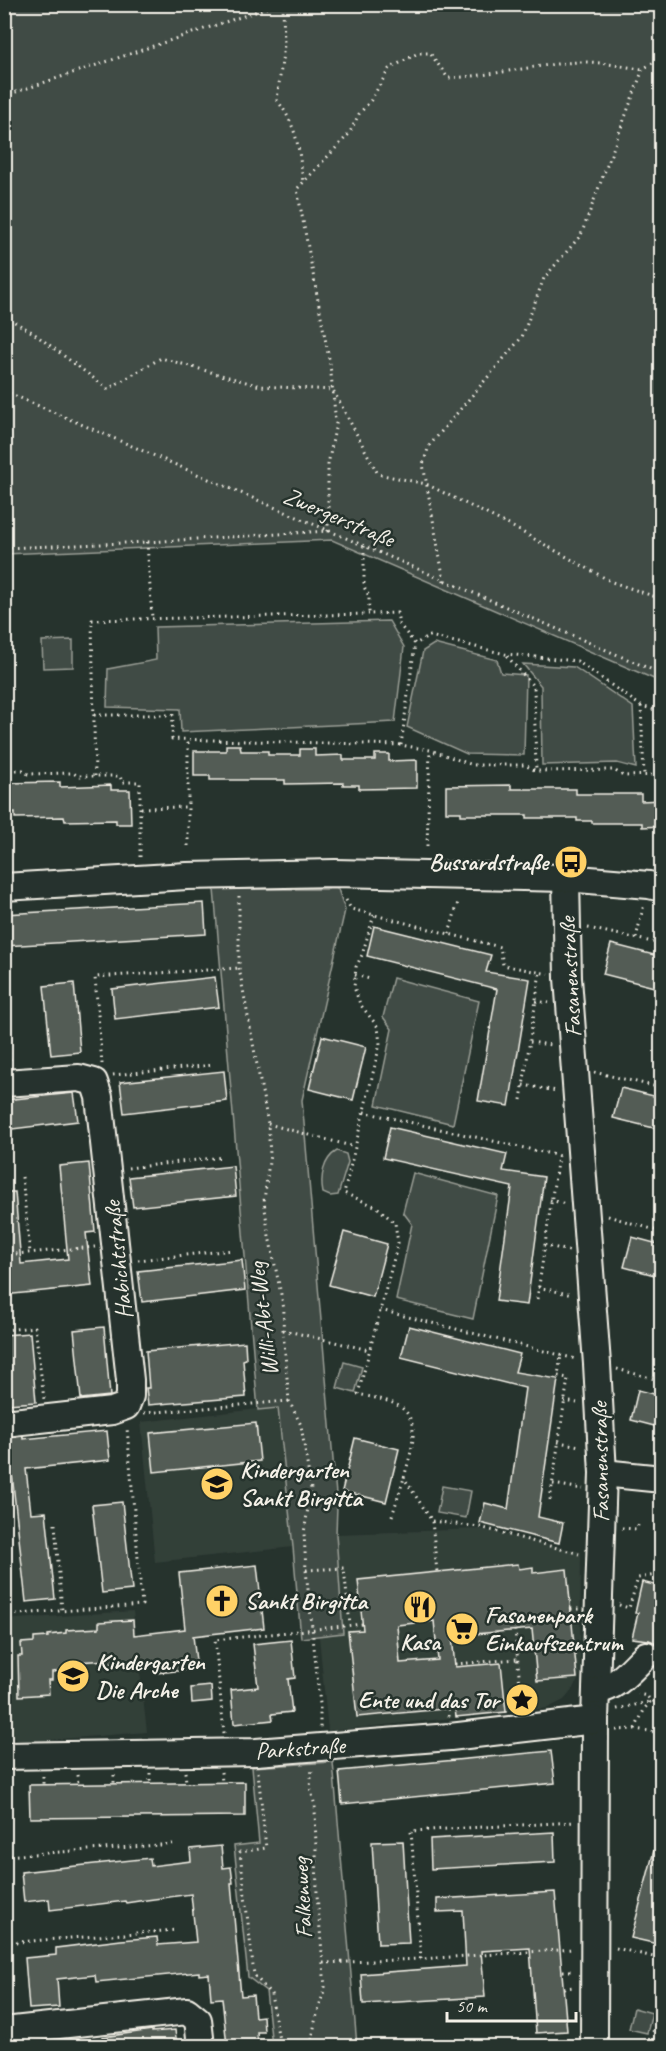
<svg xmlns="http://www.w3.org/2000/svg" width="666" height="2051" viewBox="0 0 666 2051" font-family="Caveat,sans-serif">
	<style>
		.built { fill: #333f39 }
		.green { fill: #414b45; stroke: #9a9e96; stroke-width: 1.5 }
		.building { fill: #525c55; stroke: #f4f1e8; stroke-width: 1.5; fill-rule: evenodd }
		.lines { fill: none; stroke-linecap: round; stroke-linejoin: round }
		.minor-casing { stroke: #f4f1e8; stroke-width: 30 }
		.path { stroke: #f4f1e8; stroke-width: 3; stroke-dasharray: 1.5 4.5; stroke-linecap: butt }
		.minor { stroke: #26332d; stroke-width: 26 }
		.labels { text-anchor: middle; dominant-baseline: central; stroke-width: 5; stroke-linejoin: round; paint-order: stroke }
		.street-label { font-size: 24px; fill: #f4f1e8; stroke: #26332d }
		.poi-label { font-size: 24px; font-weight: bold; fill: #f4f1e8; stroke: #26332d; text-anchor: start }
	</style>
	<rect width="100%" height="100%" fill="#26332d"/>
	<filter id="ink" filterUnits="userSpaceOnUse"><feTurbulence type="fractalNoise" baseFrequency=".0167" numOctaves="2"/><feDisplacementMap in="SourceGraphic" scale="12" xChannelSelector="R" yChannelSelector="G"/><feConvolveMatrix kernelMatrix="1 2 1 2 8 2 1 2 1" color-interpolation-filters="sRGB"/></filter>
	<g filter="url(#ink)">
		<g class="built">
			<polygon points="277,1407 293,1547 155,1562 141,1422"/>
			<polygon points="481,1529 581,1552 580,1676 574,1688 564,1700 548,1708 328,1731 319,1636 343,1632 336,1534"/>
			<polygon points="133,1611 147,1732 24,1742 12,1738 5,1731 4,1620"/>
		</g>
		<g class="green">
			<polygon points="4,5 661,5 661,682 332,540 5,554"/>
			<polygon points="389,621 404,647 395,722 181,732 180,709 107,707 108,669 156,660 155,627"/>
			<polygon points="73,640 73,667 43,668 42,641"/>
			<polygon points="434,644 497,660 501,673 526,675 524,755 467,754 407,727 423,651"/>
			<polygon points="523,664 574,667 633,707 636,768 617,763 542,765 541,686"/>
			<polygon points="214,889 338,889 345,910 302,1100 337,1506 336,1534 343,1633 301,1638 293,1547 278,1408 258,1410"/>
			<polygon points="393,978 479,1001 453,1124 376,1105 392,1029 383,1017"/>
			<path d="M337,1151l9,3 2,8 -10,33 -8,1 -7,-3c-3,-15 0,-34 14,-42z"/>
			<polygon points="413,1173 498,1196 473,1319 396,1300 412,1224 403,1212"/>
			<polygon points="344,1362 362,1367 355,1393 337,1388"/>
			<polygon points="442,1486 471,1491 466,1518 437,1513"/>
			<polygon points="333,1762 357,2046 272,2046 266,1991 248,1977 234,1846 259,1843 252,1767"/>
			<polygon points="634,2008 652,2013 647,2033 629,2029"/>
		</g>
		<g class="building">
			<polygon points="226,745 240,745 241,751 268,751 268,755 300,755 300,749 315,749 315,756 343,755 343,760 375,760 375,754 389,754 389,761 417,760 417,788 359,789 359,785 343,785 343,783 285,784 285,780 210,780 210,776 194,776 194,751 226,751"/>
			<polygon points="60,782 60,787 111,785 111,790 130,790 131,824 116,824 116,820 65,821 64,817 15,818 15,813 4,813 4,783"/>
			<polygon points="511,785 511,789 576,789 576,794 641,794 641,801 662,800 662,826 642,827 642,823 592,823 592,821 577,821 577,818 527,818 527,815 461,815 461,812 446,812 446,786"/>
			<polygon points="204,903 206,934 4,946 4,914"/>
			<polygon points="374,926 491,955 486,972 530,979 509,1106 478,1101 497,989 367,956"/>
			<polygon points="611,944 662,957 662,989 603,974"/>
			<polygon points="215,977 219,1007 115,1019 112,989"/>
			<polygon points="74,983 80,1052 51,1055 44,986"/>
			<polygon points="322,1036 366,1047 353,1100 309,1089"/>
			<polygon points="224,1071 227,1101 124,1113 120,1082"/>
			<polygon points="621,1088 662,1098 662,1130 613,1118"/>
			<polygon points="74,1093 78,1121 4,1130 4,1100"/>
			<polygon points="390,1127 507,1154 503,1171 544,1177 527,1305 496,1301 512,1187 383,1158"/>
			<polygon points="89,1163 95,1232 86,1233 92,1286 4,1295 4,1192 15,1192 21,1264 68,1259 59,1166"/>
			<polygon points="233,1166 236,1196 133,1207 129,1177"/>
			<polygon points="344,1232 387,1244 373,1297 329,1285"/>
			<polygon points="632,1237 662,1245 662,1277 624,1267"/>
			<polygon points="242,1260 245,1290 142,1302 138,1271"/>
			<polygon points="409,1326 520,1354 515,1372 558,1379 538,1517 563,1523 559,1543 480,1523 485,1503 508,1509 525,1388 401,1357"/>
			<polygon points="104,1327 110,1396 81,1399 74,1330"/>
			<polygon points="30,1333 36,1402 7,1404 4,1382 4,1335"/>
			<polygon points="245,1342 246,1359 243,1360 246,1397 148,1405 146,1388 149,1388 146,1351"/>
			<polygon points="638,1390 662,1396 662,1428 631,1420"/>
			<polygon points="256,1423 260,1461 154,1472 150,1433"/>
			<polygon points="107,1431 110,1460 26,1469 31,1513 46,1512 55,1599 26,1602 8,1438 23,1436 23,1439"/>
			<polygon points="355,1438 399,1449 386,1502 342,1491"/>
			<polygon points="122,1502 132,1590 102,1593 92,1505"/>
			<path d="M518,1564l1,5 14,-2v6l34,-4 10,109 -40,3 -5,-52 -80,7 3,31 46,-4 5,49 -50,5 -1,-9 -98,9 -9,-86 15,-1 -5,-50zM434,1621l4,39 -38,3 -3,-38z"/>
			<polygon points="257,1565 264,1628 193,1636 197,1669 156,1673 156,1666 143,1667 142,1662 107,1664 107,1660 77,1662 78,1670 52,1672 52,1680 48,1680 49,1694 19,1696 18,1656 22,1656 21,1643 34,1642 34,1638 48,1637 48,1635 66,1633 66,1630 99,1628 99,1622 133,1620 134,1635 185,1629 179,1573"/>
			<polygon points="642,1582 662,1587 662,1645 649,1640 632,1638 638,1613 635,1613"/>
			<polygon points="291,1640 295,1678 288,1679 292,1712 272,1714 273,1720 234,1724 231,1690 258,1687 253,1644"/>
			<polygon points="211,1686 212,1701 192,1703 191,1688"/>
			<polygon points="551,1751 555,1783 342,1804 339,1771"/>
			<polygon points="245,1782 245,1816 30,1818 29,1785"/>
			<polygon points="554,1832 555,1862 431,1869 430,1839"/>
			<polygon points="657,1839 662,1839 662,1945 631,1938"/>
			<polygon points="403,1841 409,1943 378,1944 372,1842"/>
			<polygon points="221,1846 223,1868 231,1867 233,1883 231,1883 241,1996 253,1995 255,2017 263,2016 264,2032 257,2032 258,2046 227,2046 222,1998 211,1999 209,1974 199,1975 199,1972 96,1982 95,1975 57,1979 59,2007 29,2009 25,1958 56,1955 56,1948 121,1940 157,1937 158,1945 196,1942 191,1894 139,1901 126,1903 125,1901 50,1910 49,1899 24,1902 21,1872 150,1858 151,1866 191,1861 190,1849"/>
			<polygon points="555,1892 567,2031 536,2033 530,1948 481,1951 485,1997 363,2004 361,1974 466,1966 463,1911 437,1912 437,1899"/>
			<polygon points="152,2030 152,2032 175,2030 177,2046 104,2046 103,2037"/>
		</g>
		<g class="lines">
			<g class="minor-casing">
				<g id="minor">
					<polyline points="566,878 568,978 597,1364 603,1473 595,1720 594,2046"/>
					<polyline points="4,887 187,876 335,873 566,878 649,885 662,888"/>
					<polyline points="4,1083 79,1078 94,1082 99,1097 130,1380 130,1396 126,1406 112,1411 4,1423"/>
					<polyline points="603,1473 662,1479"/>
					<path d="M596,1691c22,-4 34,-21 50,-36"/>
					<polyline points="4,1756 256,1752 450,1737 595,1720"/>
					<polyline points="4,2031 187,2011 198,2020 201,2046"/>
				</g>
			</g>
			<g class="path">
				<path d="M283,4l1,41 -7,55c21,27 22,50 26,83"/>
				<polyline points="4,96 279,4"/>
				<polyline points="4,316 32,332 108,389 161,358 260,386 333,390 378,474 426,484 511,526 612,582 662,599"/>
				<polyline points="4,391 662,674"/>
				<polyline points="147,542 152,618"/>
				<polyline points="364,546 364,587 369,596 369,614 397,613 399,624 415,644 430,636 505,654 577,661 641,706 662,712"/>
				<path d="M4,548l143,-6 181,-11v-66l8,-42 -6,-59 -33,-175 52,-55 10,-20 12,-14 18,-31 29,-16h12l18,25c44,-2 86,-13 130,-16 21,-1 44,5 65,7"/>
				<polyline points="444,581 423,464 429,446 522,337 544,278 581,235 643,69 662,57"/>
				<polyline points="507,656 534,687 536,771"/>
				<polyline points="641,706 644,775"/>
				<polyline points="94,715 173,715 172,739 401,745 430,750 473,765 525,765 536,771 614,770 623,776 662,775"/>
				<polyline points="401,745 415,644"/>
				<polyline points="4,770 23,770 28,774 73,773 78,776 120,776 122,782 140,782 140,857"/>
				<polyline points="95,776 92,620 369,614"/>
				<polyline points="141,808 187,807"/>
				<polyline points="188,846 188,740"/>
				<polyline points="427,846 430,750"/>
				<polyline points="239,896 239,968 268,1124 270,1154 264,1201 268,1231 284,1309 283,1330 289,1401 301,1425 311,1489 304,1533 306,1570 320,1704 320,1728"/>
				<polyline points="346,900 351,909 500,947 503,965 548,974"/>
				<path d="M374,915l-12,40 -6,12 -2,20 6,17 18,23 2,17 -36,149 33,14 18,16 3,20 -40,151c12,3 26,5 37,10 30,14 15,50 9,74l28,43 5,51"/>
				<polyline points="588,928 662,944"/>
				<polyline points="449,934 458,902"/>
				<polyline points="636,938 644,904"/>
				<polyline points="355,975 370,979"/>
				<polyline points="536,1001 549,1003"/>
				<polyline points="4,1005 10,1062"/>
				<polyline points="530,1042 551,1045"/>
				<polyline points="102,1064 95,977 239,968"/>
				<polyline points="594,1072 662,1088"/>
				<polyline points="113,1075 213,1065"/>
				<polyline points="523,1085 557,1091"/>
				<polyline points="521,1100 540,972"/>
				<polyline points="364,1112 560,1156"/>
				<polyline points="268,1124 355,1147"/>
				<polyline points="128,1168 223,1157"/>
				<polyline points="22,1177 30,1253"/>
				<polyline points="550,1200 566,1204"/>
				<polyline points="608,1216 662,1232"/>
				<polyline points="544,1245 569,1251"/>
				<polyline points="4,1255 95,1247"/>
				<polyline points="138,1260 233,1250"/>
				<polyline points="538,1287 572,1295"/>
				<polyline points="537,1299 558,1156"/>
				<polyline points="380,1310 576,1359"/>
				<polyline points="4,1330 35,1327 44,1399"/>
				<polyline points="283,1330 369,1350"/>
				<polyline points="617,1369 662,1381"/>
				<polyline points="564,1401 577,1403"/>
				<polyline points="144,1413 289,1401"/>
				<polyline points="558,1442 580,1446"/>
				<polyline points="553,1484 583,1489"/>
				<polyline points="550,1500 568,1378 558,1376 561,1355"/>
				<polyline points="392,1516 404,1478"/>
				<polyline points="432,1521 480,1527 579,1554"/>
				<polyline points="55,1524 62,1611"/>
				<polyline points="622,1528 637,1529 638,1525"/>
				<polyline points="306,1570 344,1568 350,1625"/>
				<polyline points="619,1605 629,1608 638,1578 662,1574"/>
				<polyline points="571,1609 579,1609"/>
				<polyline points="4,1615 142,1605 127,1428"/>
				<polyline points="515,1630 521,1696"/>
				<polyline points="455,1664 517,1659"/>
				<polyline points="449,1709 449,1717"/>
				<polyline points="617,1709 662,1699"/>
				<polyline points="635,1729 645,1708 651,1701 647,1696 638,1694"/>
				<polyline points="616,1730 635,1729 662,1733"/>
				<polyline points="224,1733 215,1640 362,1624"/>
				<polyline points="185,1772 186,1782"/>
				<polyline points="221,1772 222,1782"/>
				<polyline points="258,1772 266,1848 240,1852 254,1975 271,1994 280,2046"/>
				<polyline points="150,1773 150,1783"/>
				<polyline points="77,1775 78,1784"/>
				<polyline points="114,1775 114,1783"/>
				<polyline points="43,1776 43,1784"/>
				<polyline points="4,1856 174,1844"/>
				<polyline points="4,1943 177,1930"/>
				<polyline points="616,1948 662,1959"/>
				<polyline points="421,1959 411,1831 575,1822"/>
				<polyline points="323,1963 421,1959 574,1949"/>
				<polyline points="563,1971 573,1971"/>
				<polyline points="564,1988 574,1987"/>
				<polyline points="662,1990 657,1998 653,2033 662,2042"/>
				<polyline points="311,2046 315,2022 325,1987 317,1895 315,1806 310,1787 312,1769"/>
			</g>
			<use href="#minor" class="minor"/>
		</g>
	</g>
	<defs>
		<g id="bus-disc" transform="scale(1.725)"><circle r="9.5" fill="#ffd166" stroke="#26332d"/><path d="M-5-6H5V4H4V6H2V4H-2V6H-4V4H-5ZM-3.5-4V0h7V-4ZM-3.5 1.2v1.5H-2V1.2ZM2 1.2v1.5H3.5V1.2Z" fill="#111"/></g>
		<g id="school-disc" transform="scale(1.725)"><circle r="9.5" fill="#ffd166" stroke="#26332d"/><path d="M0-5L7-2L0 1L-7-2ZM-4 1L0 2.5L4 1V4Q0 6-4 4Z" fill="#111"/></g>
		<g id="church-disc" transform="scale(1.725)"><circle r="9.5" fill="#ffd166" stroke="#26332d"/><path d="M-1.2-6h2.4v3.5h3.3v2.4h-3.3V6h-2.4V-.1h-3.3v-2.4h3.3Z" fill="#111"/></g>
		<g id="restaurant-disc" transform="scale(1.725)"><circle r="9.5" fill="#ffd166" stroke="#26332d"/><path d="M-5-6h1v4h1v-4h1v4h1v-4h1v5L-1.5 .5V6h-2V.5L-5-1ZM5-6V6H3V1.5H1.5Q1.5-4 5-6Z" fill="#111"/></g>
		<g id="supermarket-disc" transform="scale(1.725)"><circle r="9.5" fill="#ffd166" stroke="#26332d"/><path d="M-6-5.5h2.5l.6 2H6L4.5 2H-2.5L-4.4-4H-6ZM-1.5 3.2a1.3 1.3 0 1 0 .1 0ZM3 3.2a1.3 1.3 0 1 0 .1 0Z" fill="#111"/></g>
		<g id="sight-disc" transform="scale(1.725)"><circle r="9.5" fill="#ffd166" stroke="#26332d"/><path d="M0-6L1.8-2.2L6-1.7L2.9 1.2L3.7 5.4L0 3.3L-3.7 5.4L-2.9 1.2L-6-1.7L-1.8-2.2Z" fill="#111"/></g>
	</defs>
	<g fill-rule="evenodd">
		<use href="#bus-disc" x="571" y="862"/>
		<use href="#school-disc" x="217" y="1484"/>
		<use href="#church-disc" x="222" y="1601"/>
		<use href="#restaurant-disc" x="420" y="1607"/>
		<use href="#supermarket-disc" x="462" y="1629"/>
		<use href="#school-disc" x="73" y="1676"/>
		<use href="#sight-disc" x="522" y="1700"/>
	</g>
	<g class="labels">
		<g class="street-label">
			<text transform="translate(339 517) rotate(23)">Zwergerstraße</text>
			<text transform="translate(570 977) rotate(-93)">Fasanenstraße</text>
			<text transform="translate(118 1260) rotate(-96)">Habichtstraße</text>
			<text transform="translate(263 1319) rotate(-97)">Willi-Abt-Weg</text>
			<text transform="translate(600 1462) rotate(-91)">Fasanenstraße</text>
			<text transform="translate(300 1748) rotate(-4)">Parkstraße</text>
			<text transform="translate(302 1898) rotate(-93)">Falkenweg</text>
		</g>
		<g class="poi-label">
			<text x="548" y="862" text-anchor="end">Bussardstraße</text>
			<text x="240" y="1470">Kindergarten<tspan x="240" dy="28">Sankt Birgitta</tspan></text>
			<text x="245" y="1601">Sankt Birgitta</text>
			<text x="485" y="1615">Fasanenpark<tspan x="485" dy="28">Einkaufszentrum</tspan></text>
			<text x="420" y="1642" text-anchor="middle">Kasa</text>
			<text x="96" y="1662">Kindergarten<tspan x="96" dy="28">Die Arche</tspan></text>
			<text x="499" y="1700" text-anchor="end">Ente und das Tor</text>
		</g>
	</g>
	<rect width="666" height="2051" fill="none" stroke="#26332d" stroke-width="24"/>
	<rect x="12" y="12" width="642" height="2027" fill="none" stroke="#f4f1e8" stroke-width="2" filter="url(#ink)"/>
	<path d="M447 2012v9h129v-9" fill="none" stroke="#f4f1e8" stroke-width="3"/>
	<text x="456" y="2012" font-size="18" fill="#f4f1e8" stroke="#26332d" stroke-width="4.5" paint-order="stroke">50 m</text>
</svg>
